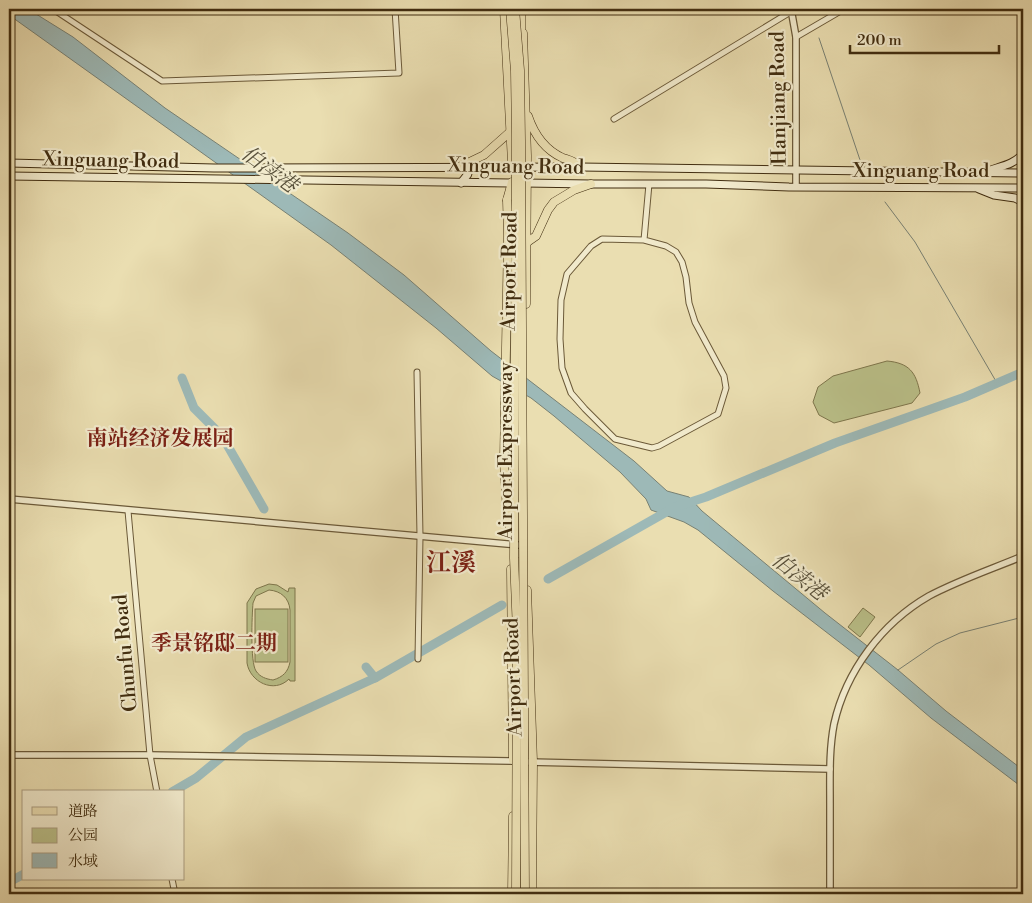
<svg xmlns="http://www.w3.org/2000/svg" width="1032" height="903" viewBox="0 0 1032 903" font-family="'Libre Bodoni','Noto Serif SC',serif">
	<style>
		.green { fill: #bac089; stroke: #7e764c; fill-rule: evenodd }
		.water { fill: #9db9b7; stroke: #788174 }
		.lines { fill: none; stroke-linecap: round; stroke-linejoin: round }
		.stream { stroke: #788174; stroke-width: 1 }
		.river { stroke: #9db9b7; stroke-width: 9 }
		.minor-casing { stroke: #6b5938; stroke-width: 7 }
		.tertiary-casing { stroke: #6b5938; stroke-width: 8 }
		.secondary-casing { stroke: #412d10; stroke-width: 9 }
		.primary-casing { stroke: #412d10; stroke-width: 9 }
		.trunk-casing { stroke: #412d10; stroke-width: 9 }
		.minor { stroke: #f1eacc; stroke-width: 5 }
		.tertiary { stroke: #f1eacc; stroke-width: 5.5 }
		.secondary { stroke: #f1eacc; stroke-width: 7 }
		.primary { stroke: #eadeb1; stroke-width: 8 }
		.trunk { stroke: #eadeb1; stroke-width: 8 }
		.trunk-bridge-casing { stroke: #412d10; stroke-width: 9; stroke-linecap: butt }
		.trunk-bridge { stroke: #eadeb1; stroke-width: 8 }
		.labels { text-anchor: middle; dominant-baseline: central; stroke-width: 4.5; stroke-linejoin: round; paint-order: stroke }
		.street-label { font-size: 20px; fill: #412d10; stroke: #f1eacc }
		.water-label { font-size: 21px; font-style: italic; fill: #58503a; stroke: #f1eacc }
		.neighbourhood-label { font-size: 21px; font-weight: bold; fill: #7a1f14; stroke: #f1eacc }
		.district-label { font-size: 25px; font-weight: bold; fill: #7a1f14; stroke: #f1eacc }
	</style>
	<rect width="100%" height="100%" fill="#eadeb1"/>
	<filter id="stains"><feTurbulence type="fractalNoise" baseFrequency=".004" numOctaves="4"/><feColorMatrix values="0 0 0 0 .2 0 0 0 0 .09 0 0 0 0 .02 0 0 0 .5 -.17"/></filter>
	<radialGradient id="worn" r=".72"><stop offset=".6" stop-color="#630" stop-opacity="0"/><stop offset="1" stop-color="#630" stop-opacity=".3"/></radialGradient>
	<g class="green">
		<path d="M887,361c22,2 29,11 33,32l-8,10 -78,20 -15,-8 -6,-13 5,-15 15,-11z"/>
		<path d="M269,584l8,1 11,7 1,-4h6v93h-5l-1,-2c-15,15 -39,3 -42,-16v-60l9,-14zM269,590c12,1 20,8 21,20v52c-2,10 -7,15 -17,18 -7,-1 -13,-3 -17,-9 -6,-9 -4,-56 -3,-68l3,-7z"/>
		<polygon points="863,608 875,617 860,637 848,627"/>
		<rect x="255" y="609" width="33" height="53"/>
	</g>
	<polygon class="water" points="9,9 28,9 73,37 165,108 348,233 404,275 491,351 634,461 667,491 689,497 702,511 825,613 898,670 946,711 1023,770 1023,788 931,718 869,665 773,591 698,530 684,522 651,510 646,499 620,472 554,416 531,398 492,376 436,328 331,245 9,15"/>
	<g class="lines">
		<g class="stream">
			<polyline points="819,38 860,160"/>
			<polyline points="885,202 915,242 997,383"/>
			<polyline points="898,670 936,644 960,633 1023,617"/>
		</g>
		<g class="river">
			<polyline points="182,378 194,408 222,436 264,509"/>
			<polyline points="548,579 675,507 706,497 835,443 965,397 1023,372"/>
			<polyline points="366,667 375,678"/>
			<polyline points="172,792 196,778 246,737 375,678 502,605"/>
			<polyline points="9,882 24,874"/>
		</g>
		<g class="minor-casing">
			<g id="minor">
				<polyline points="53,9 162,81 399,73 395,9"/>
				<polyline points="796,37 844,9"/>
				<polyline points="614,119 792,11"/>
				<polyline points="644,240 666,246 676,252 682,262 686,277 689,303 695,322 724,376 726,388 718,414 659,446 652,448 615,439 585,409 571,393 562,368 560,339 561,300 567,274 591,246 602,239 644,240 649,184"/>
				<polyline points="417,372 420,536 418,659"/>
				<polyline points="128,511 150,755 157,792"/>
				<polyline points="172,879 175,894"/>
			</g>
		</g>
		<g class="tertiary-casing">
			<g id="tertiary">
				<polyline points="791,9 796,37 796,187"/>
				<polyline points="9,499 518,545"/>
				<polyline points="9,755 150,755 515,761"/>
				<polyline points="529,762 830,769"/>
				<path d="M830,894c0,-30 0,-61 0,-91 0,-27 -1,-53 4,-79 12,-53 48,-101 95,-128 30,-16 63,-27 94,-40"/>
			</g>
		</g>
		<g class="secondary-casing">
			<g id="secondary">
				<polyline points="9,163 214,168 580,167 1023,173"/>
				<polyline points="460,167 465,169 468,174 461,183"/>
				<path d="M988,171c13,-5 25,-6 35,-17"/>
				<polyline points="9,176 591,184 706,184 789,187 1023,188"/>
				<polyline points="979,189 994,195 1015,198 1023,202"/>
			</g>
		</g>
		<g class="primary-casing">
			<g id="primary">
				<polyline points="504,9 512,162"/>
				<polyline points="523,33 527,156 526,304"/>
				<path d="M528,116c6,18 17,34 35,42 6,2 12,3 17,9"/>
				<polyline points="459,167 484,155 511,131"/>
				<polyline points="526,243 536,236 548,210 554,202 574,190 591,184"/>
				<polyline points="509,487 512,186"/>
				<polyline points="511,569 513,760"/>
				<polyline points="527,590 533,762 532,894"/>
				<polyline points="512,894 513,816"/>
			</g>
		</g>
		<g class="trunk-casing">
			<g id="trunk">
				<polyline points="521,40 521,9"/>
				<polyline points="507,200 512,182"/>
			</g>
		</g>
		<use href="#minor" class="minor"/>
		<use href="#tertiary" class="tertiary"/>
		<use href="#secondary" class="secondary"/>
		<use href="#primary" class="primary"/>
		<use href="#trunk" class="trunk"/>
		<g class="trunk-bridge-casing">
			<g id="trunk-bridge">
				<polyline points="510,9 515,71 516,137 514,558 517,631 516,894"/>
				<polyline points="515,9 520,70 521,141 525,894"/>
				<polyline points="507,200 508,235 504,461 507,512 511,535"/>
			</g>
		</g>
		<use href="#trunk-bridge" class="trunk-bridge"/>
	</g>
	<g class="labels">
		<g class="street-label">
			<text transform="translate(779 98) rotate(-91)">Hanjiang Road</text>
			<text transform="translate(111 161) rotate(1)">Xinguang Road</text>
			<text transform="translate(516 167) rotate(1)">Xinguang Road</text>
			<text x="921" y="171">Xinguang Road</text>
			<text transform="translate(510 271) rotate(-89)">Airport Road</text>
			<text transform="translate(506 451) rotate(-90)">Airport Expressway</text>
			<text transform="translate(126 653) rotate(-95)">Chunfu Road</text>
			<text transform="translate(514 677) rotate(-92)">Airport Road</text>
		</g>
		<g class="water-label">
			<text transform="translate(269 170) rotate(36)">伯渎港</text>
			<text transform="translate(799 577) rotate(38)">伯渎港</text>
		</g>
		<g class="neighbourhood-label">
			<text x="160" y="439">南站经济发展园</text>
			<text x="214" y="644">季景铭邸二期</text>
		</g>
		<g class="district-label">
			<text x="451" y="563">江溪</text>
		</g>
	</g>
	<rect width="1032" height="903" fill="none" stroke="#eadeb1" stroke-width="30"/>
	<rect x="10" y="10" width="1012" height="883" fill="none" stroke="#412d10" stroke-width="2.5"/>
	<rect x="15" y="15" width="1002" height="873" fill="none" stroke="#412d10"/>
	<rect x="22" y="790" width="162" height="90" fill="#f1eacc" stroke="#ab9e81"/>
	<rect x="32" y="807" width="25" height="8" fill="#eadeb1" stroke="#ab9e81"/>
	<text x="68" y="816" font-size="15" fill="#412d10">道路</text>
	<rect x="32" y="828" width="25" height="15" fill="#bac089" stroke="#ab9e81"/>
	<text x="68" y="840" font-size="15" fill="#412d10">公园</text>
	<rect x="32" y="853" width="25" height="15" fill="#9db9b7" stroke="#ab9e81"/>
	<text x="68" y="866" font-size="15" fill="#412d10">水域</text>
	<path d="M850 45v8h149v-8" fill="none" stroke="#412d10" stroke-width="2.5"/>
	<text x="857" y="45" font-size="15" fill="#412d10" stroke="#f1eacc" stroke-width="4" paint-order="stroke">200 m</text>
	<rect width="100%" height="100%" filter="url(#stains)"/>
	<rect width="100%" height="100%" fill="url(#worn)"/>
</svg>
